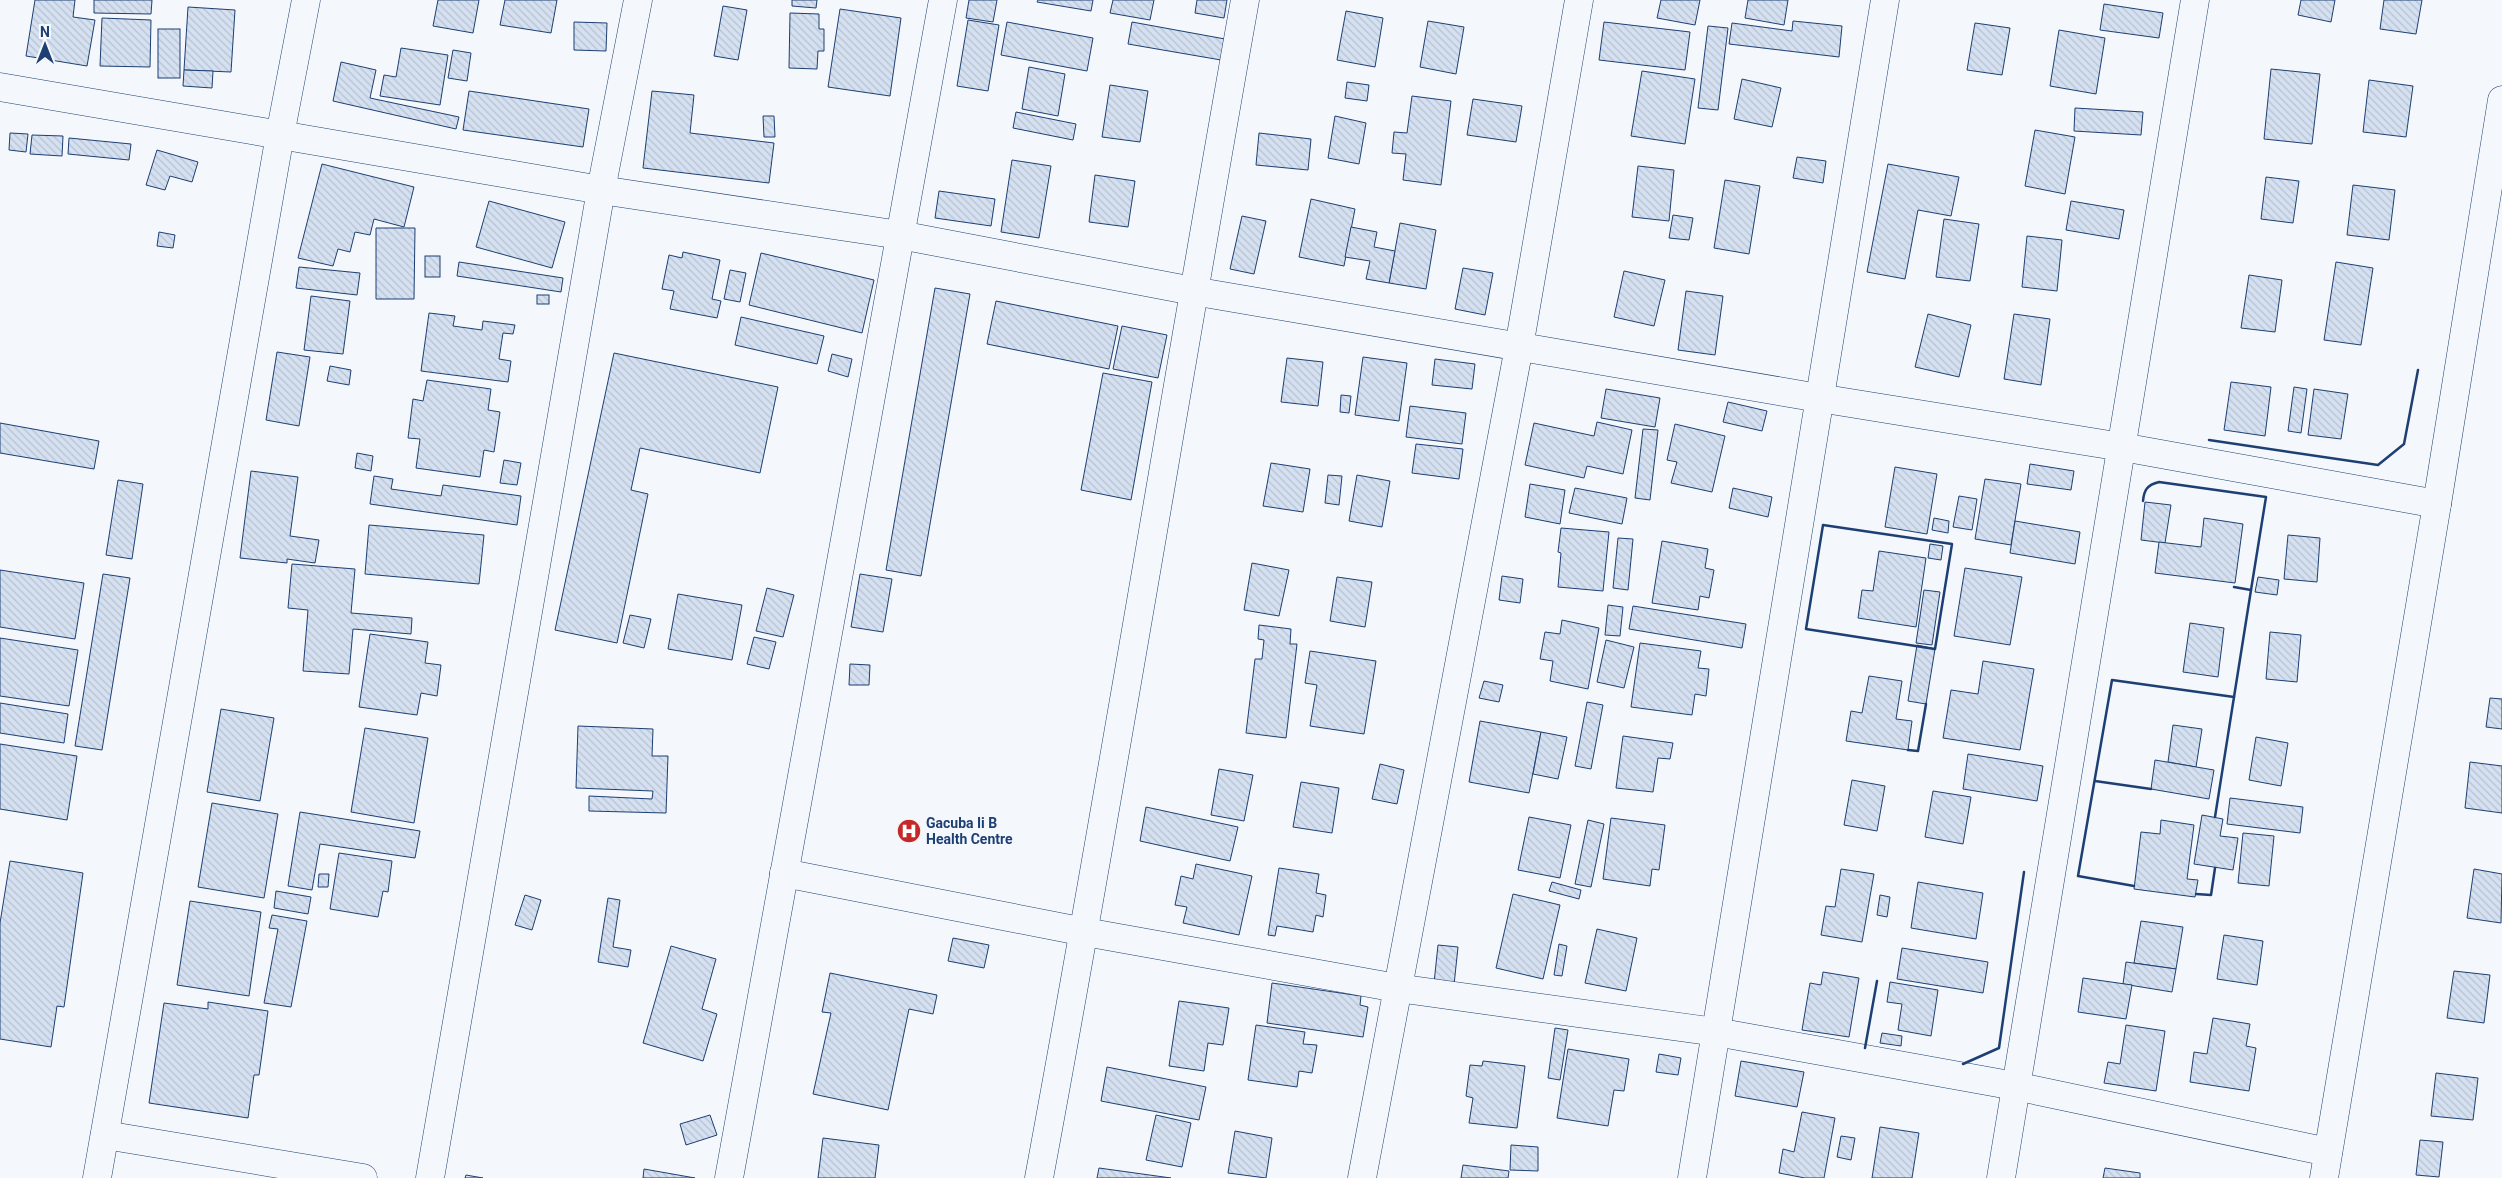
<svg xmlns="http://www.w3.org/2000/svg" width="2502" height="1178" viewBox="0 0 2502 1178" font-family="Roboto,sans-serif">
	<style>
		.building { fill: url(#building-back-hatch); stroke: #1d3f73 }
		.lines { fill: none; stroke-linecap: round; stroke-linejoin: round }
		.street-casing { stroke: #1d3f73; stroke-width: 29 }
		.street { stroke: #f4f7fb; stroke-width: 28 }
		.wall { stroke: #1d3f73; stroke-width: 2.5 }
		.labels { text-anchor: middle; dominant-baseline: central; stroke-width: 4; stroke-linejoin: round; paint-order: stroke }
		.poi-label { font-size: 14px; font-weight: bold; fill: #1d3f73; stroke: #f4f7fb; text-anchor: start }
	</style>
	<defs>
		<pattern id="building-back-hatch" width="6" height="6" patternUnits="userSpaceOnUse" patternTransform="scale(1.25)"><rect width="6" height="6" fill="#d5e0f0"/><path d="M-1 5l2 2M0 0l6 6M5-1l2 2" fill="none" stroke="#b6c1d1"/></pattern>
	</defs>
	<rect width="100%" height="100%" fill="#f4f7fb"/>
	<g class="building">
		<polygon points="35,0 75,0 73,17 95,20 87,66 26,56"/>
		<polygon points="94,0 152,0 151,14 94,13"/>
		<polygon points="438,0 479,0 473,33 433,26"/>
		<polygon points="505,0 557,0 551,33 500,25"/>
		<polygon points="792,0 817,0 816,8 792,6"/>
		<polygon points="969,0 997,0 993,22 966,18"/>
		<polygon points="1038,0 1093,0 1091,11 1037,2"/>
		<polygon points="1113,0 1154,0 1150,20 1110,13"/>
		<polygon points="1197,0 1227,0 1224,18 1195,13"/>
		<polygon points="1661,0 1700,0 1695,25 1657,18"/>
		<polygon points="1748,0 1788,0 1784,25 1745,18"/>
		<polygon points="2301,0 2335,0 2331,22 2298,15"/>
		<polygon points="2384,0 2422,0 2416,34 2380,29"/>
		<polygon points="2104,4 2163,13 2159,38 2100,30"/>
		<polygon points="723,6 747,10 738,60 714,56"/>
		<polygon points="188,7 235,10 231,72 184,70"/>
		<polygon points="840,9 901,18 890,96 828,87"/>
		<polygon points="1346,11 1383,18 1375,67 1337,60"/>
		<polygon points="790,13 819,14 819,29 824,29 824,51 818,51 817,69 789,68"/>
		<polygon points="102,18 151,20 150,67 100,66"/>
		<polygon points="968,20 999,25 988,91 957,86"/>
		<polygon points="1428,21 1464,27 1456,74 1420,67"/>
		<polygon points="1793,21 1842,26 1839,57 1729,44 1732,23 1792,31"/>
		<polygon points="574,22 607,23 606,51 574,50"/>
		<polygon points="1007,22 1093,38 1087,71 1001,55"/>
		<polygon points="1132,22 1225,39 1221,60 1128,44"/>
		<polygon points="1604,22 1690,32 1685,70 1599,60"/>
		<polygon points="1975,23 2010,28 2002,75 1967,70"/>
		<polygon points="1708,26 1728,28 1718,110 1698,108"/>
		<rect x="158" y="29" width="22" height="49"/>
		<polygon points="2059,30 2105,38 2096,94 2050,86"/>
		<polygon points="401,48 448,55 440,105 380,96 384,75 396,77"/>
		<polygon points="453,50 471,53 467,81 448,78"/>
		<polygon points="341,62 376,70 370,98 459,117 456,129 333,101"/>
		<polygon points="1029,67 1065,74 1058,116 1022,109"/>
		<polygon points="2271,69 2320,74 2312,144 2264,139"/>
		<polygon points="184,70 213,71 212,88 183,86"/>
		<polygon points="1642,71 1695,79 1685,144 1631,136"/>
		<polygon points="1742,79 1781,88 1772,127 1734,119"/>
		<polygon points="2369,80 2413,86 2406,137 2363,132"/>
		<polygon points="1347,82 1369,85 1367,101 1345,98"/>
		<polygon points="1110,85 1148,91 1140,142 1102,137"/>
		<polygon points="469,91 589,109 583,147 463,130"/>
		<polygon points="652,91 694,95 690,133 774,143 769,183 643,168"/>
		<polygon points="1412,96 1451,101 1441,185 1403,180 1406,154 1392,153 1394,132 1407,133"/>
		<polygon points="1473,99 1522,106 1516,142 1467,135"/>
		<polygon points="2075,108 2143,112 2141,135 2074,131"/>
		<polygon points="1016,112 1076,124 1073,140 1013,128"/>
		<polygon points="763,116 774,116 775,137 764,137"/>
		<polygon points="1335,116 1366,123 1359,164 1328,158"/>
		<polygon points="2035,130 2075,137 2065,194 2025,186"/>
		<polygon points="10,133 28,134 26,152 9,150"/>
		<polygon points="1259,133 1311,139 1308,170 1256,165"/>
		<polygon points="32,135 63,136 62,156 30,154"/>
		<polygon points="69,138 131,144 129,160 68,154"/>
		<polygon points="157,150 198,162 192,182 170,176 165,190 146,185"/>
		<polygon points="1797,157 1826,161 1823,183 1793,178"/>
		<polygon points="1012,160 1051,166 1039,238 1001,232"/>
		<polygon points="322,164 414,187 404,227 374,219 370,235 355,232 350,252 338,249 333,266 298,258"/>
		<polygon points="1888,164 1959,177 1951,216 1918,210 1905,279 1867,272"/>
		<polygon points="1638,166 1674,170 1669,221 1632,217"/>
		<polygon points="1095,175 1135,181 1128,227 1089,222"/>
		<polygon points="2266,177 2299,181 2293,223 2261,219"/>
		<polygon points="1725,180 1760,186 1749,254 1714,248"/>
		<polygon points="2353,185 2395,190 2389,240 2347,235"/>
		<polygon points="939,191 995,199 991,226 935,218"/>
		<polygon points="1311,199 1355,209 1344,266 1299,257"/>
		<polygon points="489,201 565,222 552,268 476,247"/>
		<polygon points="2071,201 2124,210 2119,239 2066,230"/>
		<polygon points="1673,215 1693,218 1689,240 1669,238"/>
		<polygon points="1242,216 1266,221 1254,274 1230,269"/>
		<polygon points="1944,219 1979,224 1970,281 1936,277"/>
		<polygon points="1400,223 1436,230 1426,289 1389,283"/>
		<polygon points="1351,227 1377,232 1374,247 1395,251 1389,283 1366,279 1370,261 1345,257"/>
		<polygon points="376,228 415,228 414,299 376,299"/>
		<polygon points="159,232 175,235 173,248 157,246"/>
		<polygon points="2027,236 2062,240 2057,291 2022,287"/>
		<polygon points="683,252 720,260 712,299 721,301 717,318 670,309 674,291 662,289 669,255 682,258"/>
		<polygon points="761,253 874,280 862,333 749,305"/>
		<rect x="425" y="256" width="15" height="21"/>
		<polygon points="459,262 563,278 561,292 457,276"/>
		<polygon points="2336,262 2373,268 2361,345 2324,340"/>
		<polygon points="299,267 360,273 357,295 296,288"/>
		<polygon points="1463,268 1493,273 1485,315 1455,309"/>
		<polygon points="730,270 746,273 740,302 724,299"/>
		<polygon points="1624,271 1665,280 1654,326 1614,317"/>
		<polygon points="2249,275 2282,280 2275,332 2241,328"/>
		<polygon points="935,288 970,294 921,576 886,570"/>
		<polygon points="1686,291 1723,296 1715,355 1678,350"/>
		<rect x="537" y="295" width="12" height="9"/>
		<polygon points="311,296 350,301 343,354 304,350"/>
		<polygon points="996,301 1118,326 1109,369 987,344"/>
		<polygon points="429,313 455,316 453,326 482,330 483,321 515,325 513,334 503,333 499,359 511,361 508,382 421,371"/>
		<polygon points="1928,314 1971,325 1959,377 1915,367"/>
		<polygon points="2014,314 2050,319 2041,385 2004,379"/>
		<polygon points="741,317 824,336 817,364 735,345"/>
		<polygon points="1122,326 1167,335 1158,378 1113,369"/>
		<polygon points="277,352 310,357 299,426 266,420"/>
		<polygon points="614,353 778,387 760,473 640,448 631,490 648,494 617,643 555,630"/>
		<polygon points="832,354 852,359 848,377 828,371"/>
		<polygon points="1363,357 1407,363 1399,421 1355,415"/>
		<polygon points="1287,358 1323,362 1318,406 1281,402"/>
		<polygon points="1435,359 1475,364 1472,389 1432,385"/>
		<polygon points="330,366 351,370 349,385 327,381"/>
		<polygon points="1103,373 1152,382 1131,500 1081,490"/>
		<polygon points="427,380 491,389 488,410 500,412 494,452 484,450 480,477 416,468 420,439 408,438 413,399 423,401"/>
		<polygon points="2231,382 2271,387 2265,436 2224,430"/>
		<polygon points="2294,387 2307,389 2301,433 2288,431"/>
		<polygon points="1606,389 1660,398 1655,427 1601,418"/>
		<polygon points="2314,389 2348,394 2341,439 2308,435"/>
		<polygon points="1341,395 1351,396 1349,413 1340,412"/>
		<polygon points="1728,402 1767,411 1762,431 1723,422"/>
		<polygon points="1410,406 1466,413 1462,444 1406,437"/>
		<polygon points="1597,422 1632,430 1623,474 1587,466 1584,478 1525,465 1534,423 1594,436"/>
		<polygon points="0,423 99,441 94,469 0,453"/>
		<polygon points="1675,424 1725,436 1712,492 1671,483 1677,462 1667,460"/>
		<polygon points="1643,429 1658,430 1650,500 1635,498"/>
		<polygon points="1416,444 1463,449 1459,479 1412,473"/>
		<polygon points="357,453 373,456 371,471 355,468"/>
		<polygon points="504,460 521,463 517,485 500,483"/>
		<polygon points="1271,463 1310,469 1303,512 1263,506"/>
		<polygon points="2030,464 2074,471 2071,490 2027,484"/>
		<polygon points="1895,467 1937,474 1927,534 1885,527"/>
		<polygon points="251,471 298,477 290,536 319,540 315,563 287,559 287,563 240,558"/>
		<polygon points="1328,475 1342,476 1339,505 1325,503"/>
		<polygon points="1357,475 1390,481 1382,527 1349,521"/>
		<polygon points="374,476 393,479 391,489 441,496 443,485 521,496 517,525 370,504"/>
		<polygon points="1985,479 2021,484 2011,545 1975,539"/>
		<polygon points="118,480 143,484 132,559 106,555"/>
		<polygon points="1530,484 1565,490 1560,524 1525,517"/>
		<polygon points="1575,488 1627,498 1622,524 1569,513"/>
		<polygon points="1733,488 1772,497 1768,517 1729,508"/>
		<polygon points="1959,496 1977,499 1972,530 1953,527"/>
		<polygon points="2145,502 2171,505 2165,543 2141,540"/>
		<polygon points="1934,518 1949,521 1948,533 1932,530"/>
		<polygon points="2204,518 2243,524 2235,583 2155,573 2159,542 2201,547"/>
		<polygon points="2015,521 2080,532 2075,564 2010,553"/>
		<polygon points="369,525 484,535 479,584 365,574"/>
		<polygon points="1561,528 1609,532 1603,591 1558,587 1561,553 1558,552"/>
		<polygon points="2288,535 2320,538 2317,582 2284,579"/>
		<polygon points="1618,538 1633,539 1628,590 1613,588"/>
		<polygon points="1662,541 1708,549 1705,568 1714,570 1709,598 1700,596 1698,610 1652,603"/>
		<polygon points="1930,544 1943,546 1941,560 1928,558"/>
		<polygon points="1879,551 1926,558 1916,627 1858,618 1862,590 1873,591"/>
		<polygon points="1252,563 1289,570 1279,616 1244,610"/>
		<polygon points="292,564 355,569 351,613 412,618 411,634 353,629 349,674 303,671 308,610 288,608"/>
		<polygon points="1965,568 2022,577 2010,645 1954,636"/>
		<polygon points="0,570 84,583 75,639 0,627"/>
		<polygon points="103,574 130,578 102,750 75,746"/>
		<polygon points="860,574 892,579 883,632 851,627"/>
		<polygon points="1502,576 1523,579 1520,603 1499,600"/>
		<polygon points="1337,577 1372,582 1365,627 1330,621"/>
		<polygon points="2258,577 2279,580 2277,595 2255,592"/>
		<polygon points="767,588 794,595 783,637 756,631"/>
		<polygon points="1924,590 1940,592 1932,645 1916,643"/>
		<polygon points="678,594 742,605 732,660 668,649"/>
		<polygon points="1608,605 1623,607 1620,636 1605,635"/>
		<polygon points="1633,606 1746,624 1742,648 1629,629"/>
		<polygon points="630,615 651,619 644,648 623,643"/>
		<polygon points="1562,620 1599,628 1588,689 1550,681 1553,661 1540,659 1545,632 1560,634"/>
		<polygon points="2190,623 2224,628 2218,677 2183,672"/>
		<polygon points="1259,625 1291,629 1290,644 1297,644 1286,738 1246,733 1255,659 1262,659 1264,640 1258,639"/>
		<polygon points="2270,632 2301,635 2297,682 2266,679"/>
		<polygon points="370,634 428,642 425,663 441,665 437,696 421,693 417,715 359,707"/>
		<polygon points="754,637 776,642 769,669 747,664"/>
		<polygon points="0,638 78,650 69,706 0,696"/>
		<polygon points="1606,640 1634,647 1624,688 1597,682"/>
		<polygon points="1640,643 1701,651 1698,668 1709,669 1706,696 1695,694 1692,715 1631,707"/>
		<polygon points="1917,645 1935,649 1926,704 1908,701"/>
		<polygon points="1310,651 1376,661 1364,734 1310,726 1317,685 1305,683"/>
		<polygon points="1983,661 2034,669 2020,750 1943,738 1951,690 1978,694"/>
		<polygon points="850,664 870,665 869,685 849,685"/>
		<polygon points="1869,676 1902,681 1896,719 1912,721 1908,750 1846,741 1851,711 1862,713"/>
		<polygon points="1484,681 1503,685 1499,702 1479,698"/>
		<polygon points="2490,698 2502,699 2502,729 2486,727"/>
		<polygon points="1587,702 1603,705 1591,769 1575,766"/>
		<polygon points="0,703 68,714 64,743 0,733"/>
		<polygon points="221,709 274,718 260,801 207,792"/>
		<polygon points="1480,721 1541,732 1529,793 1469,782"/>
		<polygon points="2173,725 2202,729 2196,767 2168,762"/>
		<polygon points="578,726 653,729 652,756 668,756 666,813 589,811 589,796 652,799 653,791 576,788"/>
		<polygon points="365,728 428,738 414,823 351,812"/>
		<polygon points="1541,732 1567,737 1558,779 1533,774"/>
		<polygon points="1623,736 1673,743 1670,759 1658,758 1653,792 1616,788"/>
		<polygon points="2256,737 2288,743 2281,786 2249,780"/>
		<polygon points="0,744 77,756 67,820 0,809"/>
		<polygon points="1968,754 2043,766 2037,801 1963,789"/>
		<polygon points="2155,760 2214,770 2209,799 2151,789"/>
		<polygon points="2470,762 2502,766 2502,813 2465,808"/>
		<polygon points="1380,764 1404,770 1397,804 1372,799"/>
		<polygon points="1219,769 1253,775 1244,821 1211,815"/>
		<polygon points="1852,780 1885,786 1877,831 1844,825"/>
		<polygon points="1301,782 1339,788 1332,833 1293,827"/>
		<polygon points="1933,791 1971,797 1963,844 1925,837"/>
		<polygon points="2230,798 2303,807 2300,833 2227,824"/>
		<polygon points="212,803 278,814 264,898 198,887"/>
		<polygon points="1146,807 1238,827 1230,861 1140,841"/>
		<polygon points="300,812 420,831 415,858 320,844 312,890 288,886"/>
		<polygon points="2202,815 2223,819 2220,836 2238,838 2233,870 2194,864"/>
		<polygon points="1529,817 1571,825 1560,878 1518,870"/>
		<polygon points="1611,818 1665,825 1659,870 1652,869 1650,886 1603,879"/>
		<polygon points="1588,820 1604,824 1591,887 1575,884"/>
		<polygon points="2161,820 2194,825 2187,879 2198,880 2195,897 2134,889 2141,832 2160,834"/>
		<polygon points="2243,833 2274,836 2269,886 2238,883"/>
		<polygon points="339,853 392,861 388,892 383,891 378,917 330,909"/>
		<polygon points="10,861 83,873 64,1007 57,1006 51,1047 0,1039 0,923"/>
		<polygon points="1196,864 1252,876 1239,935 1183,923 1187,907 1175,905 1181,876 1193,879"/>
		<polygon points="1279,868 1319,874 1316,893 1326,895 1323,917 1316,915 1313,932 1277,926 1275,936 1268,935"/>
		<polygon points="1841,869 1874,874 1862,942 1821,935 1826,906 1835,907"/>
		<polygon points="2474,869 2502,874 2501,923 2467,918"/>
		<polygon points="319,874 329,874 328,887 318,887"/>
		<polygon points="1552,882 1581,890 1579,899 1549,891"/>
		<polygon points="1918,882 1983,893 1976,939 1911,928"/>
		<polygon points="276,891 311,897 308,914 274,908"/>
		<polygon points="1513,894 1560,905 1543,979 1496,968"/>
		<polygon points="525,895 541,900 532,930 515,925"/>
		<polygon points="1880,895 1890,897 1887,917 1877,915"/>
		<polygon points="608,898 620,900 613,947 631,950 628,967 598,962"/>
		<polygon points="190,901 261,912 249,996 177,985"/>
		<polygon points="272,915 307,921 291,1007 264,1003 278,929 269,928"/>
		<polygon points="2141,921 2183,927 2176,969 2134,963"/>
		<polygon points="1597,929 1637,938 1626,991 1585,983"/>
		<polygon points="2224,935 2263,941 2257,985 2217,979"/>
		<polygon points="953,938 989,945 984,968 948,961"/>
		<polygon points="1559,944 1567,946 1562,976 1554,975"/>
		<polygon points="1438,945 1458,947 1454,985 1434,983"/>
		<polygon points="671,946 716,959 702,1009 717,1014 703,1061 643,1043"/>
		<polygon points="1902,948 1988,962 1983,993 1897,979"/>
		<polygon points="2126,962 2176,969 2172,992 2123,984"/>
		<polygon points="2454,971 2490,975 2484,1023 2447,1018"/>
		<polygon points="1823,972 1859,978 1849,1037 1802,1030 1810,983 1821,985"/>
		<polygon points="830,973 937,995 933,1014 909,1009 888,1110 813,1094 831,1013 822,1012"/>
		<polygon points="2083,978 2132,985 2126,1019 2078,1012"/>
		<polygon points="1890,982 1938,990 1931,1036 1898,1030 1902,1004 1887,1002"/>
		<polygon points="1272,983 1361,996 1360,1005 1368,1007 1363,1037 1267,1023"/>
		<polygon points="1179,1001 1229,1008 1223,1045 1208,1043 1204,1071 1169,1066"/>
		<polygon points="208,1002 268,1011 259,1075 254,1075 248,1118 149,1103 164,1003 208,1009"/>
		<polygon points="2213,1018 2250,1024 2246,1046 2256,1048 2249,1091 2190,1082 2194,1052 2207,1054"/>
		<polygon points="1256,1025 1305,1032 1303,1044 1317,1045 1312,1073 1299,1071 1297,1087 1248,1080"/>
		<polygon points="2126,1025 2165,1031 2156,1091 2104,1083 2108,1062 2120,1064"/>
		<polygon points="1555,1028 1568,1030 1560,1080 1548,1078"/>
		<polygon points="1882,1033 1902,1036 1901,1046 1880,1043"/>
		<polygon points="1568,1049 1629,1059 1624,1091 1614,1090 1608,1126 1557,1118"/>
		<polygon points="1659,1054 1681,1058 1678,1075 1656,1072"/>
		<polygon points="1483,1061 1525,1066 1517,1128 1469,1123 1473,1098 1466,1096 1470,1065 1482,1066"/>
		<polygon points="1741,1061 1804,1072 1797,1107 1735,1096"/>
		<polygon points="1107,1067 1206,1087 1199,1120 1101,1101"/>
		<polygon points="2436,1073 2478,1078 2473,1120 2431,1116"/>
		<polygon points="1802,1112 1835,1118 1824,1178 1805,1178 1779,1173 1783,1149 1794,1152"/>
		<polygon points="710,1115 717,1135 686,1145 680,1124"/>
		<polygon points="1156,1115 1191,1123 1182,1167 1146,1160"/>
		<polygon points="1880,1127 1919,1133 1912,1178 1872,1178"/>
		<polygon points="1235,1131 1272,1138 1266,1178 1228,1173"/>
		<polygon points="1841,1136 1855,1138 1851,1160 1837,1157"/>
		<polygon points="823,1138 879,1145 875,1178 818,1178"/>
		<polygon points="2420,1140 2443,1142 2439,1177 2416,1175"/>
		<polygon points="1511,1145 1538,1147 1538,1171 1510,1170"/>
		<polygon points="1463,1165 1509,1171 1508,1178 1461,1178"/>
		<polygon points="1099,1168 1171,1178 1097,1178"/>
		<polygon points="2105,1168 2140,1173 2140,1178 2103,1178"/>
		<polygon points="644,1169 695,1178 643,1178"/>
		<polygon points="466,1175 483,1178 465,1178"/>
	</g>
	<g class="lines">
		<g class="street-casing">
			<g id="street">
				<polyline points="0,87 601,190 900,235 1193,291 1819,398 2122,447 2437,504"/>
				<polyline points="784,873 1085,932 1397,988 1716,1032 2015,1086 2328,1152"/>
				<polyline points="105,1135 363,1178"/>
				<polyline points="97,1178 280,135 306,0"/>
				<polyline points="430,1178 601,190 638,0"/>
				<polyline points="729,1178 943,0"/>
				<path d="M1039,1178c73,-392 136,-786 206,-1178"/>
				<polyline points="1362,1178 1519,347 1579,0"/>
				<polyline points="1692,1178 1885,0"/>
				<polyline points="2001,1178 2195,0"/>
				<polyline points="2324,1178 2437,504 2502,100"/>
			</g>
		</g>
		<use href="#street" class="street"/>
		<g class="wall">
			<polyline points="2209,440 2378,465 2404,444 2418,370"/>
			<path d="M2143,501c1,-11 4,-16 16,-19l107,15 -15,93 -17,-3"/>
			<polygon points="1823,525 1952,544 1935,649 1806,629"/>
			<polyline points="2234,697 2251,590"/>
			<polyline points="1908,750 1918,751 1926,704"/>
			<polyline points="2095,781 2151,789"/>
			<polyline points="2134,886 2078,876 2112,680 2234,697 2215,817"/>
			<polyline points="2196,894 2211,895 2215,868"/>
			<polyline points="1865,1048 1877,981"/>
			<polyline points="1963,1064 1999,1048 2024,872"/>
		</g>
	</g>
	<defs>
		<g id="hospital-disc" transform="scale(1.25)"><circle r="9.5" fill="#c62828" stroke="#f4f7fb"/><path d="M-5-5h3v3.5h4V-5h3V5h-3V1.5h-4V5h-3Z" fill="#fff"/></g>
	</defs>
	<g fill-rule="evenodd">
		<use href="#hospital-disc" x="909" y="831"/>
	</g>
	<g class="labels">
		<g class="poi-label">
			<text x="926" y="823">Gacuba Ii B<tspan x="926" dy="16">Health Centre</tspan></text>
		</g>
	</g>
	<g transform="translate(45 45)" stroke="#f4f7fb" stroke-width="4" paint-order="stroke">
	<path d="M0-4L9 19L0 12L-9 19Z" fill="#1d3f73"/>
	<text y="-8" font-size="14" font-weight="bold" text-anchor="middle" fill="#1d3f73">N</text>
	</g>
</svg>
